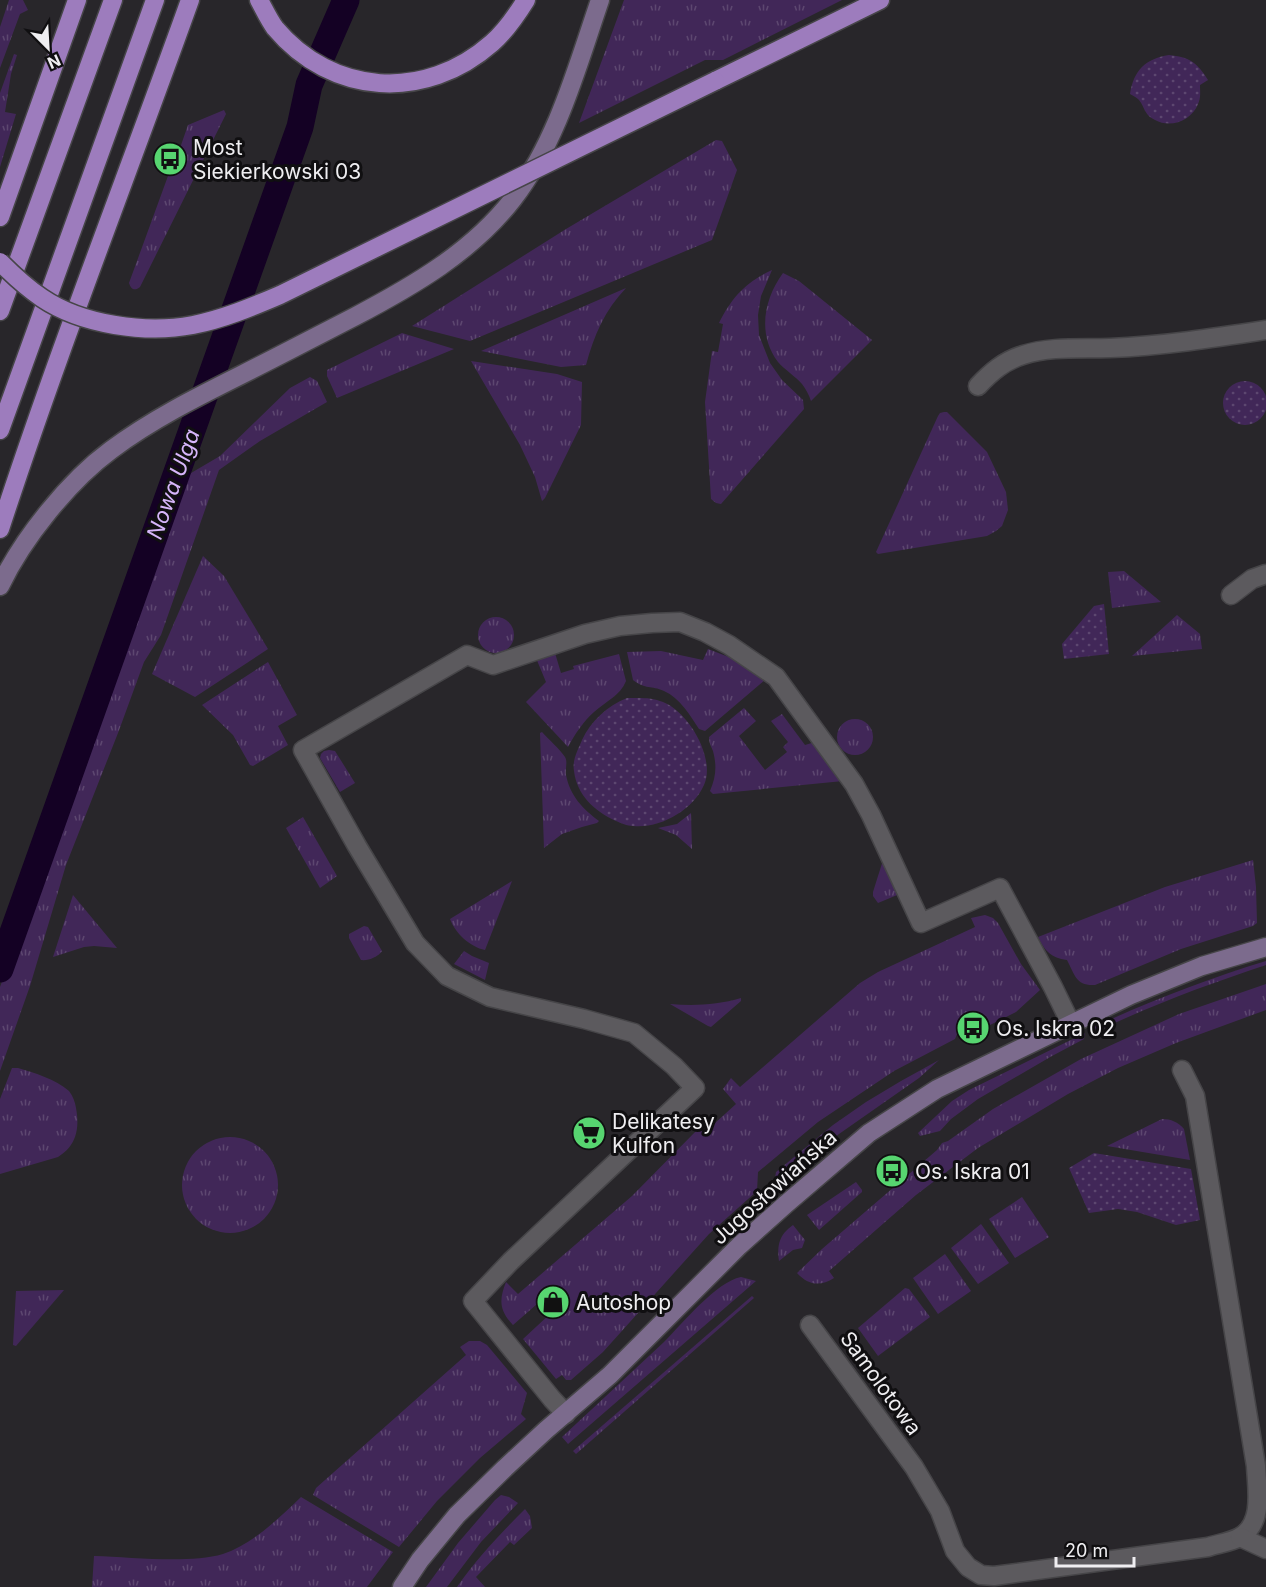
<svg xmlns="http://www.w3.org/2000/svg" width="1266" height="1587" viewBox="0 0 1266 1587" font-family="Inter,sans-serif">
	<style>
		.grass { fill: url(#grass-tufts) }
		.park { fill: url(#park-dots) }
		.water { fill: #140124 }
		.lines { fill: none; stroke-linecap: round; stroke-linejoin: round }
		.canal { stroke: #140124; stroke-width: 27 }
		.street-casing { stroke: #464548; stroke-width: 21 }
		.secondary-casing { stroke: #464548; stroke-width: 21 }
		.primary-casing { stroke: #464548; stroke-width: 21 }
		.street { stroke: #5c5a5e; stroke-width: 18 }
		.secondary { stroke: #7c6b8d; stroke-width: 18 }
		.primary { stroke: #9d7cbd; stroke-width: 18 }
		.primary-bridge-casing { stroke: #464548; stroke-width: 21; stroke-linecap: butt }
		.primary-bridge { stroke: #9d7cbd; stroke-width: 18 }
		.labels { text-anchor: middle; dominant-baseline: central; stroke-width: 6; stroke-linejoin: round; paint-order: stroke }
		.poi-label { font-size: 21px; fill: #efeef1; stroke: #100f11; text-anchor: start }
		.street-label { font-size: 21px; fill: #efeef1; stroke: #100f11 }
		.water-label { font-size: 22px; font-style: italic; fill: #d6b5fa; stroke: #100f11 }
	</style>
	<defs>
		<pattern id="grass-tufts" width="24" height="20" patternUnits="userSpaceOnUse" patternTransform="scale(1.5)"><rect width="24" height="20" fill="#412758"/><path d="M3 7l-1-3M5 7V3M7 7l1-3M15 17l-1-3M17 17v-4M19 17l1-3" fill="none" stroke="#5d4770"/></pattern>
		<pattern id="park-dots" width="8" height="8" patternUnits="userSpaceOnUse" patternTransform="scale(1.5)"><rect width="8" height="8" fill="#412758"/><path d="M2 2h.1M6 6h.1" fill="none" stroke="#5d4770" stroke-width="1.8" stroke-linecap="round"/></pattern>
	</defs>
	<rect width="100%" height="100%" fill="#28262a"/>
	<g class="grass">
		<polygon points="9,0 23,0 28,10 20,14 0,68 0,27"/>
		<polygon points="624,0 842,0 723,60 705,60 579,123"/>
		<polygon points="14,54 17,55 11,74 5,112 16,114 0,167 0,93"/>
		<path d="M224,110l2,4 -86,173c-5,4 -9,3 -11,-4l39,-107 4,-5 16,-46z"/>
		<polygon points="716,140 722,141 737,170 712,240 470,341 412,326 566,229"/>
		<path d="M772,270l-11,26 -3,19 1,20 11,28 12,17 21,20 1,9 -83,95 -5,-1 -5,-4 -6,-97 7,-51 6,1 5,-28 -4,-1c13,-26 27,-41 53,-53z"/>
		<path d="M783,273l16,8 73,59 -61,61c-2,-6 -5,-12 -9,-17 -7,-8 -17,-14 -24,-22 -21,-28 -14,-63 5,-89z"/>
		<path d="M626,288c-21,22 -32,47 -40,77l-25,2 -80,-16z"/>
		<polygon points="402,333 454,349 337,398 327,376 327,370"/>
		<polygon points="471,361 557,374 582,382 581,425 545,498 542,501 535,477 520,445"/>
		<polygon points="310,377 317,381 327,402 260,441 219,470 161,635 144,662 118,733 66,865 30,986 0,1071 0,987 90,740 161,538 186,476 220,456 290,388"/>
		<polygon points="944,412 947,412 987,452 1006,492 1008,510 1002,526 996,531 987,536 878,554 876,552 938,416 940,413"/>
		<polygon points="203,556 224,576 268,649 195,697 152,674"/>
		<polygon points="1124,571 1161,602 1112,608 1108,572"/>
		<polygon points="1177,615 1200,634 1202,649 1132,656"/>
		<circle cx="496" cy="635" r="18"/>
		<path d="M708,649l31,12 27,18 -61,52 -6,-2c-9,-14 -19,-31 -35,-38 -13,-6 -18,-1 -31,-11l-6,-28 34,-1 42,9z"/>
		<path d="M555,653l6,20 13,-4 -1,-3 46,-12 7,27c-6,15 -20,20 -32,31 -11,10 -19,22 -26,35l-42,-45 20,-20 -10,-24z"/>
		<polygon points="268,662 297,715 278,726 288,745 253,766 250,765 233,735 202,705"/>
		<path d="M744,708l12,13 -17,15 26,34 22,-18 -4,-5 5,-5 -17,-21 11,-7 23,31 10,-3 28,39 -130,13 -3,-3c6,-14 7,-25 3,-40 -2,-5 -4,-8 -4,-14z"/>
		<circle cx="855" cy="737" r="18"/>
		<path d="M542,732c7,8 17,16 23,25 3,5 0,12 1,18 4,21 17,34 33,46l-2,2 -15,4 -20,7 -18,14 -4,-115z"/>
		<polygon points="329,750 335,751 355,783 340,792 320,758 321,754 324,751"/>
		<polygon points="691,813 692,849 676,835 658,828 677,824"/>
		<polygon points="303,817 337,876 320,888 286,828"/>
		<polygon points="884,857 902,893 878,903 873,896 873,892"/>
		<path d="M1253,860l3,27 1,36 -4,3 -72,23 -86,36c-19,1 -20,-10 -28,-25 -16,-2 -22,-9 -29,-23l127,-50z"/>
		<path d="M512,881l-27,69c-15,-3 -30,-17 -35,-31z"/>
		<polygon points="73,895 117,948 94,946 84,947 53,957"/>
		<path d="M985,915l8,3 5,5 23,41 19,26 -24,22 -26,13 -4,-9 -26,11 -5,12 -61,32 -76,51 -60,50 -1,19 -48,43 -106,118 -32,28h-5l-4,-5 -6,4 -33,-40 41,-38 -11,-11 -40,35c-14,-15 -14,-25 -7,-43l12,12 114,-98 67,-68 5,5 32,-29 -13,-15 8,-11 9,9 120,-104 18,-11 97,-45 -4,-9z"/>
		<path d="M364,926l4,1 14,24c-4,6 -14,10 -21,9l-12,-22v-4z"/>
		<polygon points="464,951 472,956 489,963 485,980 454,964"/>
		<path d="M1266,961v4c-57,19 -112,39 -166,65l-4,-1 -2,-2c56,-26 113,-48 172,-66z"/>
		<path d="M1266,984v26l-90,33 -58,25 -50,26 -90,54 -62,47 -87,76 5,7c-14,9 -26,7 -37,-5l25,-24 115,-99 5,-7 6,-2 45,-32 88,-50 98,-45z"/>
		<path d="M741,998v3l-30,26 -3,-1 -38,-22c24,2 48,1 71,-6z"/>
		<polygon points="1085,1033 1084,1039 1052,1056 978,1099 951,1119 940,1131 920,1136 918,1133 952,1101 969,1090"/>
		<polygon points="939,1060 919,1078 839,1134 779,1184 775,1178 776,1172 833,1125 866,1102 901,1081"/>
		<path d="M12,1068h6c17,5 37,11 51,23 4,5 6,11 7,17 4,21 0,38 -18,49l-58,17v-75z"/>
		<path d="M1162,1119c9,0 16,3 22,10l6,31 -83,-14z"/>
		<circle cx="230" cy="1185" r="48"/>
		<polygon points="856,1182 862,1190 862,1192 819,1230 807,1215"/>
		<polygon points="1022,1197 1049,1237 1015,1258 989,1219"/>
		<polygon points="981,1224 1009,1263 978,1284 951,1248"/>
		<path d="M793,1225l12,15 -3,8 -9,2 -14,11c-2,-16 0,-26 14,-36z"/>
		<polygon points="945,1254 971,1291 938,1314 913,1278"/>
		<path d="M741,1277l15,4 -188,163 -6,-7c34,-32 68,-63 102,-95 19,-19 52,-60 77,-65z"/>
		<polygon points="905,1288 909,1289 930,1317 878,1356 858,1328"/>
		<polygon points="64,1290 16,1346 13,1345 16,1291"/>
		<polygon points="752,1296 754,1298 576,1454 573,1451"/>
		<polygon points="469,1341 480,1341 487,1345 527,1393 521,1414 526,1419 480,1458 437,1501 399,1547 313,1495 316,1488 466,1355 460,1347"/>
		<polygon points="501,1495 509,1497 518,1503 481,1542 447,1587 426,1587 458,1543 495,1500"/>
		<path d="M301,1497l92,55 -26,35h-275l2,-31c37,1 95,8 129,-2 30,-10 56,-36 78,-57z"/>
		<path d="M525,1509l5,7 2,12 -18,17 -4,-3 -34,35 9,10h-28c20,-29 43,-53 68,-78z"/>
	</g>
	<g class="park">
		<path d="M1169,55c20,2 28,7 39,25l-8,5c0,7 1,13 -2,19 -6,16 -27,25 -43,16 -12,-6 -10,-14 -17,-21 -2,-2 -5,-3 -8,-5 4,-24 15,-35 39,-39z"/>
		<circle cx="1245" cy="403" r="22"/>
		<polygon points="1104,604 1109,654 1064,659 1062,644 1094,606"/>
		<path d="M627,698c12,0 25,-1 36,4 26,10 53,57 41,83 -11,25 -44,44 -71,41 -6,0 -12,-3 -17,-5 -22,-10 -39,-26 -42,-50 -2,-11 4,-21 8,-31 9,-19 25,-34 45,-42z"/>
		<polygon points="1094,1153 1191,1169 1200,1220 1176,1225 1137,1212 1118,1209 1089,1213 1069,1168"/>
	</g>
	<polygon class="water" points="337,0 354,0 338,39 330,53 321,47"/>
	<g class="lines">
		<polyline class="canal" points="0,969 300,127 309,85 346,0"/>
		<g class="street-casing">
			<g id="street">
				<path d="M978,386c13,-14 26,-25 45,-31 28,-9 58,-6 87,-7 52,-2 104,-10 156,-18"/>
				<polyline points="1231,595 1252,579 1266,574"/>
				<path d="M810,1325l104,142 26,44 15,40 13,16 13,8 13,1 214,-29c9,-3 23,-5 32,-10 24,-14 17,-48 16,-71l-61,-370 -13,-26"/>
				<polyline points="566,1414 552,1399 473,1301 511,1261 695,1088 674,1066 634,1033 584,1019 490,997 447,976 415,943 357,846 303,750 467,655 493,665 585,634 620,626 652,623 680,622 705,632 729,645 776,677 854,784 871,815 921,923 1000,888 1053,987 1071,1024"/>
				<polyline points="1240,1537 1266,1549"/>
			</g>
		</g>
		<g class="secondary-casing">
			<g id="secondary">
				<path d="M0,586c23,-48 69,-105 111,-136 40,-30 86,-53 130,-75 38,-19 76,-39 113,-58 59,-31 118,-65 159,-118 44,-57 64,-132 87,-199"/>
				<polyline points="402,1587 420,1560 457,1515 505,1468 546,1430 610,1375 739,1246 786,1204 869,1133 937,1089 1131,995 1202,966 1266,947"/>
			</g>
		</g>
		<g class="primary-casing">
			<g id="primary">
				<path d="M259,0c5,9 10,20 16,28 57,68 150,74 217,15 14,-12 24,-27 34,-43"/>
				<polyline points="715,81 880,0"/>
				<polyline points="0,217 77,0"/>
				<polyline points="0,311 113,0"/>
				<polyline points="0,430 155,0"/>
				<path d="M0,529c58,-178 127,-353 190,-529"/>
			</g>
		</g>
		<use href="#street" class="street"/>
		<use href="#secondary" class="secondary"/>
		<use href="#primary" class="primary"/>
		<g class="primary-bridge-casing">
			<path id="primary-bridge" d="M0,262c13,13 27,26 42,36 40,27 104,36 151,27 30,-6 59,-18 87,-30l435,-214"/>
		</g>
		<use href="#primary-bridge" class="primary-bridge"/>
	</g>
	<defs>
		<g id="bus-disc" transform="scale(1.725)"><circle r="9.5" fill="#57d570" stroke="#100f11"/><path d="M-5-6H5V4H4V6H2V4H-2V6H-4V4H-5ZM-3.5-4V0h7V-4ZM-3.5 1.2v1.5H-2V1.2ZM2 1.2v1.5H3.5V1.2Z" fill="#111"/></g>
		<g id="supermarket-disc" transform="scale(1.725)"><circle r="9.5" fill="#57d570" stroke="#100f11"/><path d="M-6-5.5h2.5l.6 2H6L4.5 2H-2.5L-4.4-4H-6ZM-1.5 3.2a1.3 1.3 0 1 0 .1 0ZM3 3.2a1.3 1.3 0 1 0 .1 0Z" fill="#111"/></g>
		<g id="shop-disc" transform="scale(1.725)"><circle r="9.5" fill="#57d570" stroke="#100f11"/><path d="M-5-2.5h2.3a2.7 3.5 0 0 1 5.4 0H5L5.5 6h-11ZM-1.5-2.5h3a1.5 2.3 0 0 0-3 0Z" fill="#111"/></g>
	</defs>
	<g fill-rule="evenodd">
		<use href="#bus-disc" x="170" y="159"/>
		<use href="#bus-disc" x="973" y="1028"/>
		<use href="#supermarket-disc" x="589" y="1133"/>
		<use href="#bus-disc" x="892" y="1171"/>
		<use href="#shop-disc" x="553" y="1302"/>
	</g>
	<g class="labels">
		<g class="poi-label">
			<text x="193" y="147">Most<tspan x="193" dy="24">Siekierkowski 03</tspan></text>
			<text x="996" y="1028">Os. Iskra 02</text>
			<text x="612" y="1121">Delikatesy<tspan x="612" dy="24">Kulfon</tspan></text>
			<text x="915" y="1171">Os. Iskra 01</text>
			<text x="576" y="1302">Autoshop</text>
		</g>
		<g class="street-label">
			<text transform="translate(774 1187) rotate(-42)">Jugosłowiańska</text>
			<text transform="translate(881 1383) rotate(54)">Samolotowa</text>
		</g>
		<g class="water-label">
			<text transform="translate(173 484) rotate(-70)">Nowa Ulga</text>
		</g>
	</g>
	<g transform="translate(48 48) rotate(156)" stroke="#100f11" stroke-width="4.5" paint-order="stroke">
	<path d="M0-4.5L10 22L0 15L-10 22Z" fill="#efeef1"/>
	<text y="-9" font-size="16" font-weight="bold" text-anchor="middle" fill="#efeef1">N</text>
	</g>
	<path d="M1056 1557v9h78v-9" fill="none" stroke="#efeef1" stroke-width="3"/>
	<text x="1065" y="1557" font-size="18" fill="#efeef1" stroke="#100f11" stroke-width="4.5" paint-order="stroke">20 m</text>
</svg>
